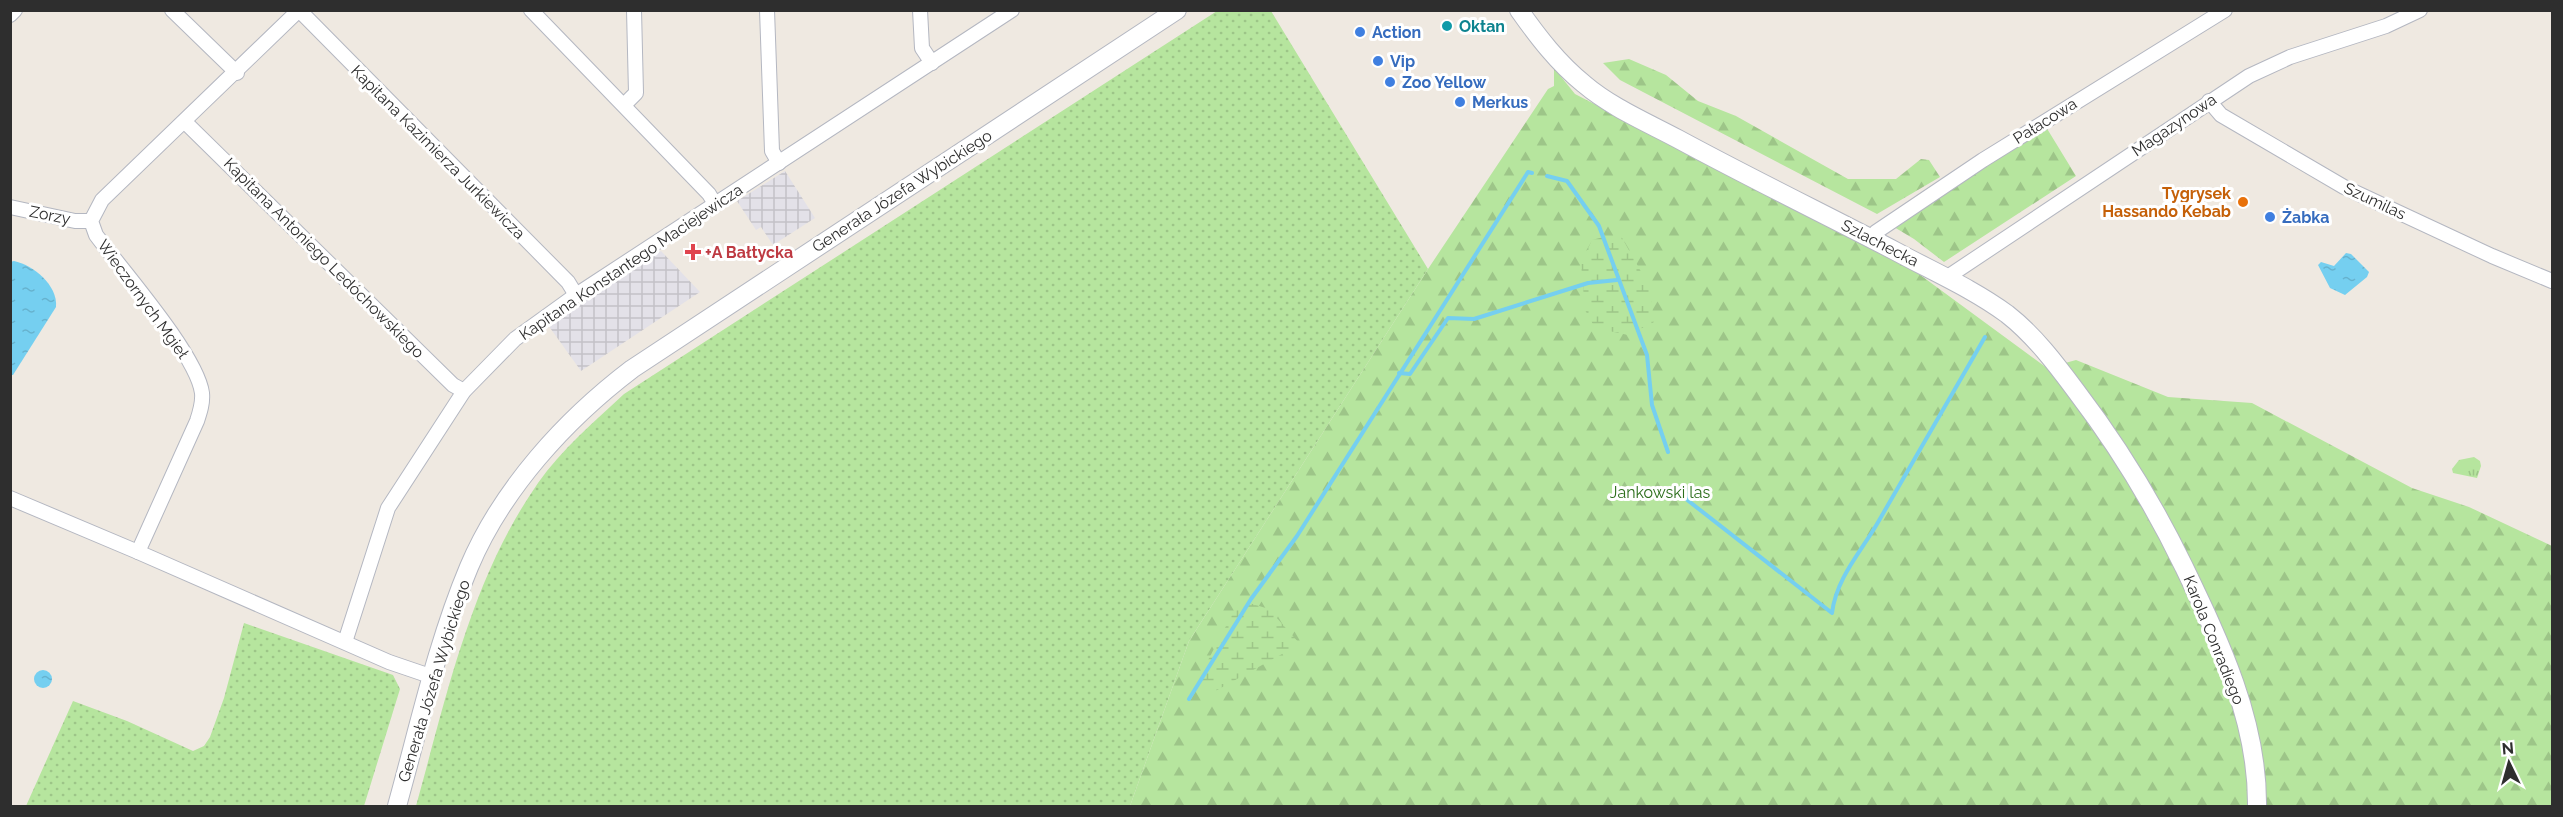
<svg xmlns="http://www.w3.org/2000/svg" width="2563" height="817" viewBox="0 0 2563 817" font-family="Raleway,sans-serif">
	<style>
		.industrial { fill: url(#industrial-grid) }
		.grass { fill: url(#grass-dots) }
		.forest { fill: url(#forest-firs) }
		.wetland { fill: url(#wetland-marsh) }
		.park { fill: url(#park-tufts) }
		.water { fill: url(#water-ripples) }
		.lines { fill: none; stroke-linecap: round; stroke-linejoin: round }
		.stream { stroke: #75cff0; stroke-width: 4 }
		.street-casing { stroke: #b4b7c1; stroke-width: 16 }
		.secondary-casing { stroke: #b4b7c1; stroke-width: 20 }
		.street { stroke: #fff; stroke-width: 14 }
		.secondary { stroke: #fff; stroke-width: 18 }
		.culture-dot { fill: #0f9aa8; stroke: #fff; stroke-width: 2 }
		.shop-dot { fill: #3f7fe0; stroke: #fff; stroke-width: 2 }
		.food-dot { fill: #e8710a; stroke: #fff; stroke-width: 2 }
		.health-dot { fill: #e0444e; stroke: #fff; stroke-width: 2 }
		.labels { text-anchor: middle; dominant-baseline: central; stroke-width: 6; stroke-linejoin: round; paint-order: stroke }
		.culture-label { font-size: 16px; font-weight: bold; fill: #0d838f; stroke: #fff; text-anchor: start }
		.shop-label { font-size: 16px; font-weight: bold; fill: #366cbe; stroke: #fff; text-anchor: start }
		.street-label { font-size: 16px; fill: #2e2e2e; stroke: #fff }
		.food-label { font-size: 16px; font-weight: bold; fill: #c56008; stroke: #fff; text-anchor: end }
		.health-label { font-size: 16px; font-weight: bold; fill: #be3a42; stroke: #fff; text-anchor: start }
		.park-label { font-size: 16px; fill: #2c6e1b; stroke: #fff }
	</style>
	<defs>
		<pattern id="industrial-grid" width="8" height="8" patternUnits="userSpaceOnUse" patternTransform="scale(1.5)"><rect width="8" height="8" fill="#e3e1e8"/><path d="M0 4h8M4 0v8" fill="none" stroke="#c3c1c7"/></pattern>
		<pattern id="grass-dots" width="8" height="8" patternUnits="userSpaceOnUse" patternTransform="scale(1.5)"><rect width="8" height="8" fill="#b6e59e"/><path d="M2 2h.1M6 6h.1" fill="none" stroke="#9dc588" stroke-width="1.8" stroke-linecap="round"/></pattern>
		<pattern id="forest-firs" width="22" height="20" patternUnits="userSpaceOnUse" patternTransform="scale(1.5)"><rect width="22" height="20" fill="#b6e59e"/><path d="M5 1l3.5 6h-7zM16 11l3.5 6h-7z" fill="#9dc588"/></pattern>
		<pattern id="wetland-marsh" width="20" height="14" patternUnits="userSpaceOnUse" patternTransform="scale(1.5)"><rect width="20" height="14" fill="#b6e59e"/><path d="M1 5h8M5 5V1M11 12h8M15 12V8" fill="none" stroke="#9dc588"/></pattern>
		<pattern id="park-tufts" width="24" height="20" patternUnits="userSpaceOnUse" patternTransform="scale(1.5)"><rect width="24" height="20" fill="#b6e59e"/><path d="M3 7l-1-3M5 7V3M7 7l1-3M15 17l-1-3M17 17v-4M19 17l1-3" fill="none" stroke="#9dc588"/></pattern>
		<pattern id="water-ripples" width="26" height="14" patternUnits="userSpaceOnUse" patternTransform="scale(1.5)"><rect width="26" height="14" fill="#75cff0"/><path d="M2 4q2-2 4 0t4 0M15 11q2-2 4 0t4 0" fill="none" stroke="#66b2ce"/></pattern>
	</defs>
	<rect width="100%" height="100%" fill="#efe9e1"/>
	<g class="industrial">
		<polygon points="785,171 815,218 773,245 761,227 756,230 737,201"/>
		<polygon points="661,251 700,292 581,371 548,325"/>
	</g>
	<g class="grass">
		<path d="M1217,11h54l157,258 -239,372 -59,165h-714c31,-111 55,-227 122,-323 24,-34 56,-61 86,-89z"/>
		<polygon points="244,623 393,675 400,689 364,806 26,806 73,701 127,721 193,751 204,746 210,737 224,698"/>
	</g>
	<g class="forest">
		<polygon points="1629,59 1666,75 1698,101 1736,116 1848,179 1896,179 1921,159 1929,160 1940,177 1877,214 1620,80 1603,63"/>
		<polygon points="1554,68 1575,94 1908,266 2047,368 2076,360 2168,397 2252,403 2412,488 2469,507 2552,546 2552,806 1130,806 1189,641 1428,269 1548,89 1554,86"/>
		<polygon points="2046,127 2076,176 1944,262 1914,239 1889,224"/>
	</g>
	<g class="wetland">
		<polygon points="1621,236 1649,286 1654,322 1628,335 1595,328 1585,310 1581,263 1592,240 1603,237"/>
		<polygon points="1246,602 1269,609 1300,644 1210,694 1196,683 1235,609"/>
	</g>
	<polygon class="park" points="2474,457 2480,461 2481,466 2477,478 2453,473 2452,469 2459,460"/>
	<g class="water">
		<polygon points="2346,253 2351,254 2369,272 2367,277 2345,295 2330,288 2318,265 2321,262 2334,266"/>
		<path d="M14,261c19,4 44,24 42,46l-43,68h-3v-113z"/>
		<circle cx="43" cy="679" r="9"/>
	</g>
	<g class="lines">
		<g class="stream">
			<polyline points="1547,176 1567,181 1599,226 1647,355 1652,405 1668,452"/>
			<polyline points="1399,373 1410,374 1448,318 1474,319 1588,283 1617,280"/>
			<path d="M1685,487l1,12 146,114c4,-34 28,-60 45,-89 36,-63 72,-125 108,-187"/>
			<polyline points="1189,699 1251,599 1297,536 1528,172 1532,173"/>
		</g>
		<g class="street-casing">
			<g id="street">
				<polyline points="172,10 237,73"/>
				<path d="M299,10l-197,190 -11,21 5,14c26,35 101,120 106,158 1,10 -2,19 -5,28l-59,131 251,110 44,15"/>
				<polyline points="299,10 568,282 576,295"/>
				<polyline points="531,10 709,194 715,204"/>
				<polyline points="767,10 772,151 779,163"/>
				<polyline points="920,10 922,48 932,63"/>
				<polyline points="10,15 15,10"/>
				<polyline points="2209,101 2221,115 2344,187 2492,256 2552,281"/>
				<polyline points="624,105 636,93 634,10"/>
				<polyline points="185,122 453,385 464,391"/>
				<polyline points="10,207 75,221 91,221"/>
				<polyline points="1871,239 1876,232 1983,160 2225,10"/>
				<polyline points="1946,278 2249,76 2290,57 2386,26 2420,10"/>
				<polyline points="10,498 138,552"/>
				<polyline points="345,642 388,508 464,391 515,339 576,295 1012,10"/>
			</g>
		</g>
		<g class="secondary-casing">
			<g id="secondary">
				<path d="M1519,10c19,27 39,53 65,74 27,23 62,38 94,55 72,39 146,75 219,113 37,20 76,37 110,62 27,21 49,50 69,77 42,55 78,114 108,176 36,75 74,154 73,239"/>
				<path d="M397,806c22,-79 40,-163 72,-239 33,-78 96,-147 163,-198l545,-359"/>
			</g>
		</g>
		<use href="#street" class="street"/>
		<use href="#secondary" class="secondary"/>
	</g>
	<circle class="culture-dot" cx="1447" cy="26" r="6"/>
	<g class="shop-dot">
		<circle cx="1360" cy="32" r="6"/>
		<circle cx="1378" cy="61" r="6"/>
		<circle cx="1390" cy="82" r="6"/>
		<circle cx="1460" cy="102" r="6"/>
		<circle cx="2270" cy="217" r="6"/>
	</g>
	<circle class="food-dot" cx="2243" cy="202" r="6"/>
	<path class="health-dot" d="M690 243h6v6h6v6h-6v6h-6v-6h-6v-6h6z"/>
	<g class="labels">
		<g class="culture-label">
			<text x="1459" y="26">Oktan</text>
		</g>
		<g class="shop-label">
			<text x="1372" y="32">Action</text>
			<text x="1390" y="61">Vip</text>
			<text x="1402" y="82">Zoo Yellow</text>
			<text x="1472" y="102">Merkus</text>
			<text x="2282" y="217">Żabka</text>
		</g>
		<g class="street-label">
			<text transform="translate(2045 121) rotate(-32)">Pałacowa</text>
			<text transform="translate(2174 125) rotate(-34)">Magazynowa</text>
			<text transform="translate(438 152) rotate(45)">Kapitana Kazimierza Jurkiewicza</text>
			<text transform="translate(902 191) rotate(-33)">Generała Józefa Wybickiego</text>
			<text transform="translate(2375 201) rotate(25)">Szumilas</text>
			<text transform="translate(50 215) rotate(11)">Zorzy</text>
			<text transform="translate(1880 243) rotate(27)">Szlachecka</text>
			<text transform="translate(324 258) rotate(45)">Kapitana Antoniego Ledóchowskiego</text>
			<text transform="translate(631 262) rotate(-34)">Kapitana Konstantego Maciejewicza</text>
			<text transform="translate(143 299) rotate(54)">Wieczornych Mgieł</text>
			<text transform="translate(2214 640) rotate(68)">Karola Conradiego</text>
			<text transform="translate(434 681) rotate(-73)">Generała Józefa Wybickiego</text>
		</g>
		<g class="food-label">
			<text x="2231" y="193">Tygrysek<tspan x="2231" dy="18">Hassando Kebab</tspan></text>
		</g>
		<g class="health-label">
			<text x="705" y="252">+A Bałtycka</text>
		</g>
		<g class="park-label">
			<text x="1660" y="492">Jankowski las</text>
		</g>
	</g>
	<rect width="2563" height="817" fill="none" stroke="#2e2e2e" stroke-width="24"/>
	<g transform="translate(2509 763) rotate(355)" stroke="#ffffff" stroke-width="4.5" paint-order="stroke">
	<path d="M0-4.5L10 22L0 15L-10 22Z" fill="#2e2e2e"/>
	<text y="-9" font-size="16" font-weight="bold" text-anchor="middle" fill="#2e2e2e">N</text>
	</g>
</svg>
